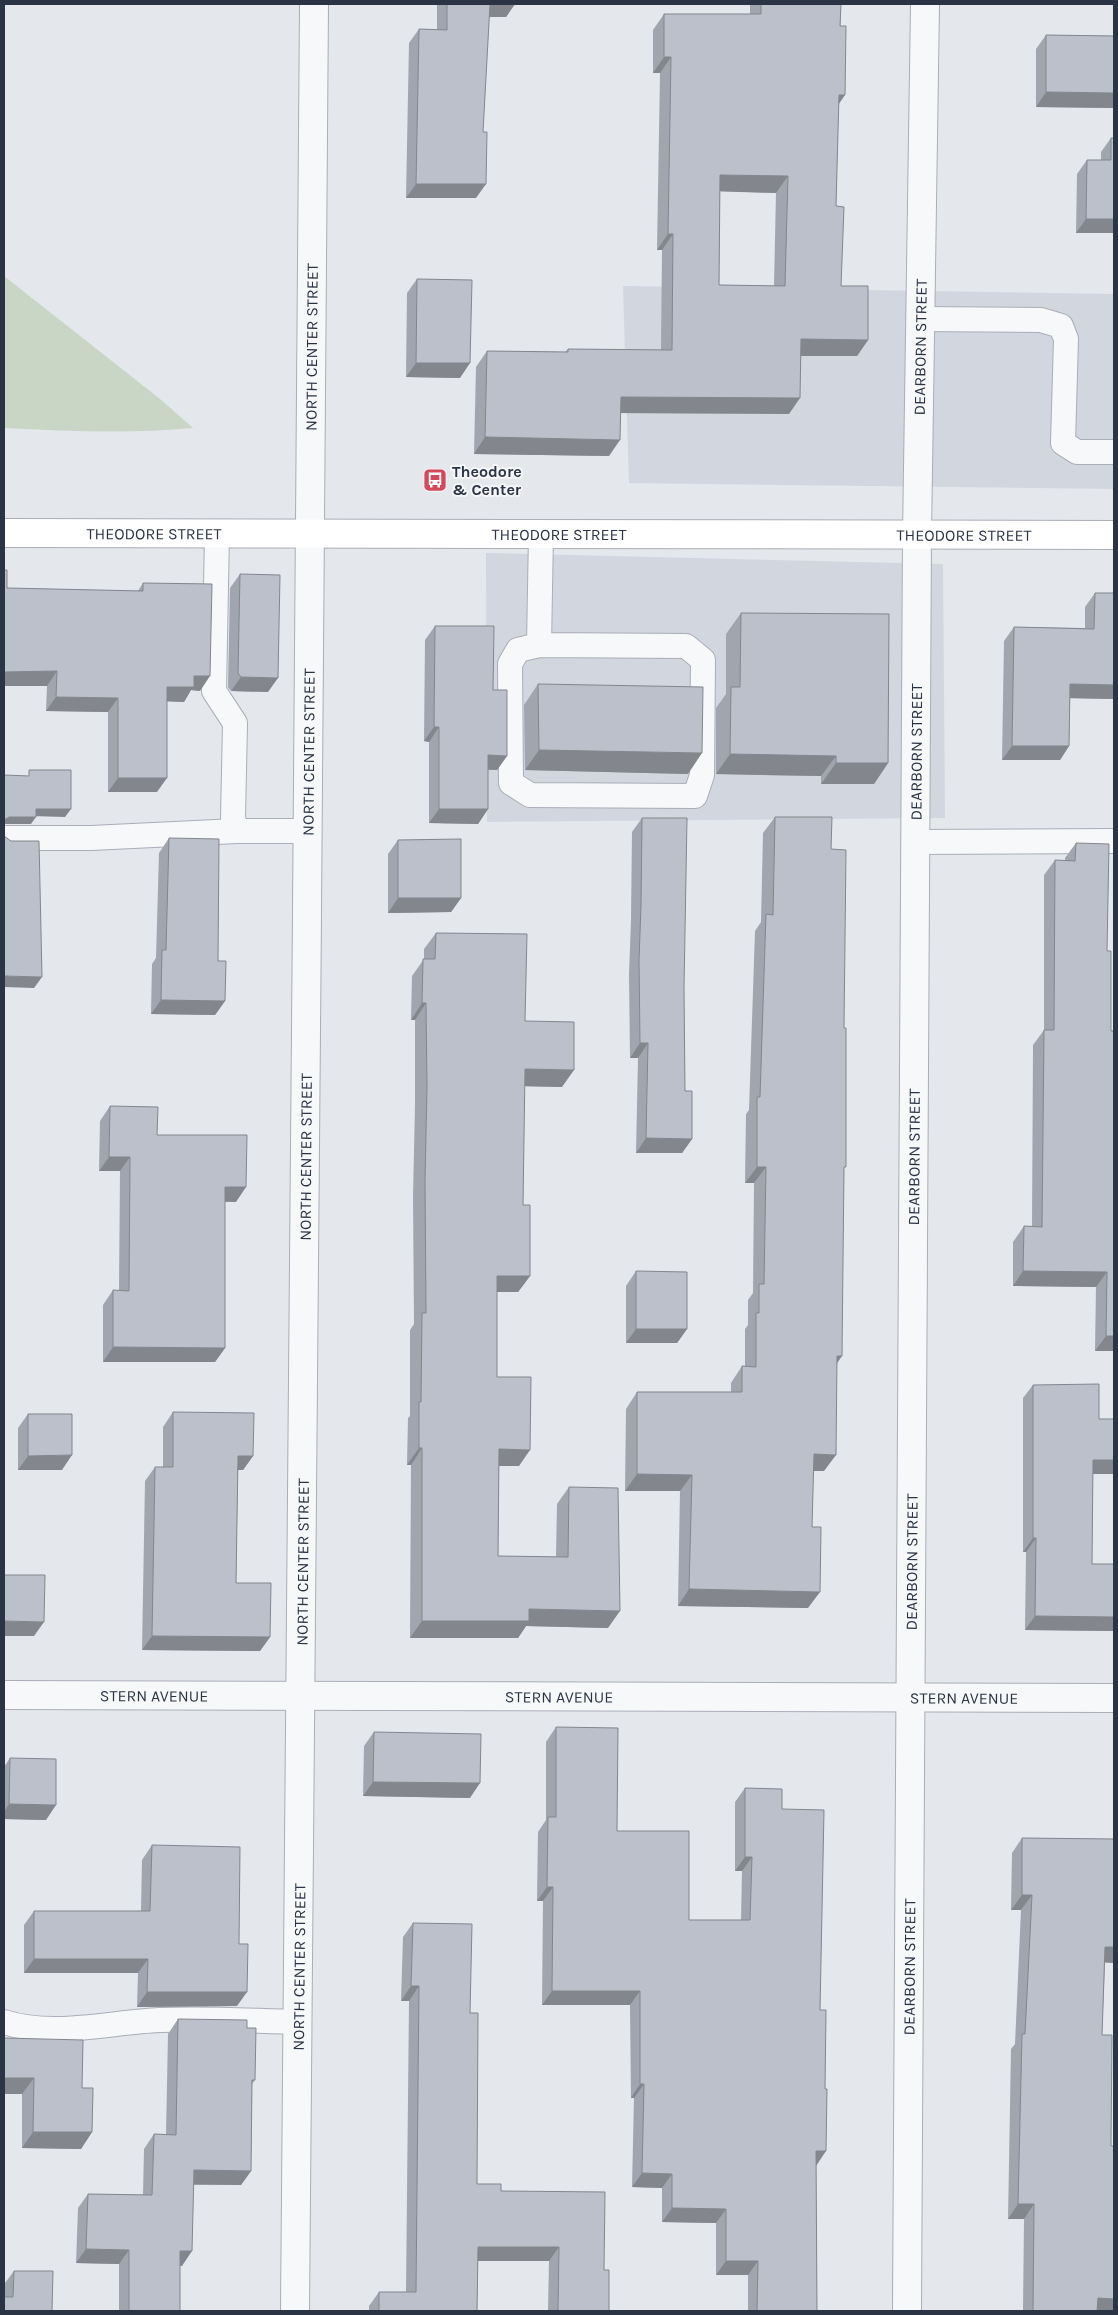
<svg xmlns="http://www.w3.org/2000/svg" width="1118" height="2315" viewBox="0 0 1118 2315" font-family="Karla,sans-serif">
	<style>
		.built { fill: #d2d6de }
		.green { fill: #c9d6c5 }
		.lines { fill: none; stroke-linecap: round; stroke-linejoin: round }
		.lane-casing { stroke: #a9aeb7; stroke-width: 26 }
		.street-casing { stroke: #a9aeb7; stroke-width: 30 }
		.secondary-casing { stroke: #a9aeb7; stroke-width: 30 }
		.lane { stroke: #f7f8fa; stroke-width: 24 }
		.street { stroke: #f7f8fa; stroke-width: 28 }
		.secondary { stroke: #fff; stroke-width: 28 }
		.wall { fill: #a1a5ae; fill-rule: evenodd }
		.shaded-wall { fill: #83868d }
		.building { fill: #bbc0ca; stroke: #83868d; fill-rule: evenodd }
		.labels { text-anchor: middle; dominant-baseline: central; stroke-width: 4; stroke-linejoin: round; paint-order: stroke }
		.street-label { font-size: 16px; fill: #2b3445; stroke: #f4f6f9 }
		.poi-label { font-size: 16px; font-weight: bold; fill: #2b3445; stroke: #f4f6f9; text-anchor: start }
	</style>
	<rect width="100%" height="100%" fill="#e4e7ec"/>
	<g class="built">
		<polygon points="623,286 1114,294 1114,489 629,483"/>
		<polygon points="486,553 943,564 945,818 487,822"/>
	</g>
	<path class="green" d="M4,276l156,123 33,29c-63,6 -126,3 -189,0z"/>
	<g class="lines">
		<g class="lane-casing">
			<g id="lane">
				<polyline points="920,319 1041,320 1061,326 1066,339 1063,443 1077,452 1114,452"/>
				<polyline points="217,534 214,691 235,723 233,818 237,831 307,831"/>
				<polyline points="539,645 518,650 510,664 511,783 530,795 695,796 702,775 703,660 686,646 539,645 541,534"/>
				<polyline points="4,838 91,838 237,831"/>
				<polyline points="915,842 1114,841"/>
				<path d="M4,2022c49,16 106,0 156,-2 46,-2 92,1 138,2"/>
			</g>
		</g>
		<g class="street-casing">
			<g id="street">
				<path id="s1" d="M4,1695l1110,3"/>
				<path id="s2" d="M295,2311c9,-769 12,-1538 19,-2307"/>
				<path id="s3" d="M907,2311l10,-1776 8,-531"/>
			</g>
		</g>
		<g class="secondary-casing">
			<g id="secondary">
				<path id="s4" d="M4,533l1110,2"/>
			</g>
		</g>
		<use href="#lane" class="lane"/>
		<use href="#street" class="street"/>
		<use href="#secondary" class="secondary"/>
	</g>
	<g class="wall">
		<polygon points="437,4 515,4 506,17 489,17 476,198 406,198 409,43 419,29 437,30"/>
		<path d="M750,4h91l-5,202 5,80 27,54 -11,16h-56l-12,58 -168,-1 -12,43 -135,-2 2,-87 11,-16 78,1 3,-3 93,1 1,-100h-5l3,-177h-7v-43l11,-16h86zM720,191l56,2 -2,93 -55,-1z"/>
		<polygon points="1046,35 1114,36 1114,108 1036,107 1036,49"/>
		<polygon points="1111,138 1114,138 1114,233 1076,233 1077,174 1087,160 1101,160 1101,152"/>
		<polygon points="417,279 460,378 406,377 407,293"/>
		<polygon points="4,570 7,588 138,591 143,583 200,691 191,690 184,702 167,701 157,792 108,792 108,712 46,711 47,686 4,686"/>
		<polygon points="240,574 268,692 231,691 228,687 230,588"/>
		<polygon points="1095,593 1114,699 1070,698 1069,746 1060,760 1002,760 1004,641 1014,627 1085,628 1085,607"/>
		<polygon points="741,613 888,763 874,784 821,784 821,776 716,774 716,708 726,694 726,634"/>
		<polygon points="435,626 493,690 507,756 497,770 488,770 488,809 478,824 429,823 429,742 424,741 425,640"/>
		<polygon points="538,684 688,774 525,770 524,705"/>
		<polygon points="775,817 831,849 844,1028 844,1170 837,1363 824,1471 813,1471 808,1608 678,1606 680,1491 625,1491 626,1409 637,1392 731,1392 731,1383 742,1366 745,1366 745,1329 748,1325 748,1300 753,1293 754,1183 745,1183 746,1114 749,1110 755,931 761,922 763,833"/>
		<polygon points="642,818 684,988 685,1091 692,1139 682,1153 636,1153 638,1058 630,1058 629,974 631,921 632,832"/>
		<polygon points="169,838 218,961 225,1001 215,1015 151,1014 152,964 156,958 159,853"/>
		<polygon points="398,840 461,898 451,912 388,913 388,854"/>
		<polygon points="1076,843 1107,951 1111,1031 1114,1351 1095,1351 1096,1287 1013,1286 1013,1242 1024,1226 1032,1226 1033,1045 1044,1030 1044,875 1055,860 1065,861 1065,858"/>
		<polygon points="436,933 525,1021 562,1087 524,1086 523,1205 530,1276 518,1292 497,1292 497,1377 519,1466 499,1466 498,1556 556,1557 557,1504 569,1487 608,1628 526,1626 518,1638 410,1638 411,1465 407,1465 408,1418 410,1416 410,1330 414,1324 413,1197 415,1104 415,1020 411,1020 412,976 424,959 424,949"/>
		<polygon points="110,1106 157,1135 236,1202 225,1202 225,1348 215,1362 103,1362 103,1305 113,1290 119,1291 120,1171 99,1171 100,1121"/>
		<polygon points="636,1271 687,1329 677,1343 626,1343 626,1286"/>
		<polygon points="1033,1385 1099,1419 1114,1419 1114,1474 1093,1474 1092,1564 1114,1564 1114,1631 1025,1630 1026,1552 1023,1552 1023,1398"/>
		<polygon points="173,1412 253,1456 243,1470 238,1470 236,1583 270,1637 260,1651 142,1650 145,1481 155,1467 163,1467 163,1427"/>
		<polygon points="28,1414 62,1470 18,1470 18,1428"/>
		<polygon points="556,1727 617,1831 689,1920 741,1920 742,1871 735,1871 735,1802 745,1788 782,1809 816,2166 817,2311 748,2311 748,2275 716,2275 716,2223 662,2222 662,2188 632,2187 634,2098 631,2098 630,2005 542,2005 543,1901 537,1901 538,1832 546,1820 546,1742"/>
		<polygon points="374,1732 470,1798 363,1796 364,1746"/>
		<polygon points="10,1758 46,1820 4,1819 4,1767"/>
		<polygon points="1022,1838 1114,1839 1114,1963 1105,1962 1102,2035 1111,2146 1114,2311 1023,2311 1024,2219 1008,2219 1011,2049 1015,2044 1021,1910 1011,1910 1012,1853"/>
		<polygon points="152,1845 237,2006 137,2007 138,1973 24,1973 24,1925 34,1911 141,1911 142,1860"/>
		<polygon points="413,1923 470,2013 477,2184 501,2191 604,2270 609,2311 548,2311 549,2261 478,2261 477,2311 369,2311 369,2306 379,2292 406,2292 409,2001 401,2001 403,1937"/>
		<polygon points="178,2019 247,2028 255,2080 252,2084 251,2171 241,2185 194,2185 182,2266 180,2266 180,2311 119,2311 119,2264 76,2263 78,2208 88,2194 143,2195 144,2149 154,2134 166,2135 168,2034"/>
		<polygon points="4,2038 82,2088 92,2132 81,2149 22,2148 22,2094"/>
		<polygon points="14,2271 52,2311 5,2297 5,2283"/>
	</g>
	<g class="shaded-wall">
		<polygon points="489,4 515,4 506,17 480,17"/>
		<polygon points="664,57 671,57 660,73 653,73"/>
		<polygon points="1046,92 1114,93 1114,108 1036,107"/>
		<polygon points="839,95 845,95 834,111"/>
		<polygon points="720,175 788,176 776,193 709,191"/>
		<polygon points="416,184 486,184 476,198 406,198"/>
		<polygon points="1086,219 1114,219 1114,233 1076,233"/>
		<polygon points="668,234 673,234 662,250 657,250"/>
		<polygon points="801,339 868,340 857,356 789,356"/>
		<polygon points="416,363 470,363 460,378 406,377"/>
		<polygon points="621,397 800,398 789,414 609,413"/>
		<polygon points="485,437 620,440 609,456 474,454"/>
		<polygon points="57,671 47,686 4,686 4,672"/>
		<polygon points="194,676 210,676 200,691 191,690 184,702 157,701 167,687"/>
		<polygon points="241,677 278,678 268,692 231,691"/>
		<polygon points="1070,684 1114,685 1114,699 1061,698"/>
		<polygon points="56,697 118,698 108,712 46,711"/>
		<polygon points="434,727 439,727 429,742 424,741"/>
		<polygon points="1012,746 1069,746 1060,760 1002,760"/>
		<polygon points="539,750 702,753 688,774 525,770"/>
		<polygon points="730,754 836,756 821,776 716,774"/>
		<polygon points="488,755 507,756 497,770 478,769"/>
		<polygon points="836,763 888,763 874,784 821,784"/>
		<polygon points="118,778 167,778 157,792 108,792"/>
		<polygon points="36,809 71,809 65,817 31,816"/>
		<polygon points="439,809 488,809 478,824 429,823"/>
		<polygon points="9,817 36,817 31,824 4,824 4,820"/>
		<polygon points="398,898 461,898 451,912 388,913"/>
		<polygon points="4,976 42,977 34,988 4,987"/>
		<polygon points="161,1000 225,1001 215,1015 151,1014"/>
		<polygon points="422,1003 426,1003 415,1020 411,1020"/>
		<polygon points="640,1043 648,1043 638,1058 630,1058"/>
		<polygon points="525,1069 574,1070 562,1087 513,1086"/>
		<polygon points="646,1138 692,1139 682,1153 636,1153"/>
		<polygon points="109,1157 130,1157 120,1171 99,1171"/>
		<polygon points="757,1167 766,1167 754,1183 745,1183"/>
		<polygon points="225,1187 246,1187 236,1202 215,1201"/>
		<polygon points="1023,1271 1107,1272 1096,1287 1013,1286"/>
		<polygon points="497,1276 530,1276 518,1292 485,1292"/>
		<polygon points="636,1329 687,1329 677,1343 626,1343"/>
		<polygon points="1106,1336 1114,1336 1114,1351 1095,1351"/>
		<polygon points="113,1347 225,1348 215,1362 103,1362"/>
		<polygon points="837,1356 842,1356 831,1372"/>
		<polygon points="419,1448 422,1448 411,1465 407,1465"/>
		<polygon points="499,1449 530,1450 519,1466 487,1466"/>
		<polygon points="814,1454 836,1455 824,1471 802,1471"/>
		<polygon points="72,1455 62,1470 18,1470 28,1456"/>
		<polygon points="238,1456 253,1456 243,1470 228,1470"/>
		<polygon points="1093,1460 1114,1460 1114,1474 1083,1474"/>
		<polygon points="637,1474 692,1475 680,1491 625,1491"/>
		<polygon points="1033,1538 1036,1538 1026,1552 1023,1552"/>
		<polygon points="689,1589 820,1592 808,1608 678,1606"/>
		<polygon points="529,1609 620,1611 608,1628 526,1626 518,1638 410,1638 422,1621"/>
		<polygon points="1035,1616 1114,1617 1114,1631 1025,1630"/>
		<polygon points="4,1621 44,1622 34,1636 4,1636"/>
		<polygon points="152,1636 270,1637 260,1651 142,1650"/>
		<polygon points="373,1782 480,1783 470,1798 363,1796"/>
		<polygon points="9,1804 56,1805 46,1820 4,1819 4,1812"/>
		<polygon points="745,1857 752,1857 742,1871 735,1871"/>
		<polygon points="547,1887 553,1887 543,1901 537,1901"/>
		<polygon points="1022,1895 1032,1895 1021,1910 1011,1910"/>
		<polygon points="1105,1947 1114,1947 1114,1963 1095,1962"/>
		<polygon points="34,1959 148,1959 138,1973 24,1973"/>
		<polygon points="411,1986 419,1986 409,2001 401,2001"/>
		<polygon points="552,1991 640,1991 630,2005 542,2005"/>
		<polygon points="147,1992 247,1992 237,2006 137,2007"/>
		<polygon points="4,2078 34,2078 22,2094 4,2094"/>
		<polygon points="640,2084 644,2084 634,2098 631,2098"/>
		<polygon points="33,2132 92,2132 81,2149 22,2148"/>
		<polygon points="816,2151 826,2151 816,2166"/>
		<polygon points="194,2170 251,2171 241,2185 184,2184"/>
		<polygon points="642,2173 672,2174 662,2188 632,2187"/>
		<polygon points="1018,2204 1034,2204 1024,2219 1008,2219"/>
		<polygon points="672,2208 726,2209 716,2223 662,2222"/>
		<polygon points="478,2247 559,2247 549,2261 468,2261"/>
		<polygon points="86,2249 129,2250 119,2264 76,2263"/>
		<polygon points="180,2251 192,2251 182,2266 170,2266"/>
		<polygon points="726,2261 758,2261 748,2275 716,2275"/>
		<polygon points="1098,2298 1114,2299 1114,2311 1089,2311"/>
	</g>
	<g class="building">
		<polygon points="447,4 490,4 483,132 487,132 486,184 416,184 419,29 447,30"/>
		<path d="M761,4h80l-1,22h6l-1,69h-6l-3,111 8,1 -3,79h27v54l-67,-1 -1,59 -179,-1 -1,43 -135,-3 2,-86 81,1v-3l104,1 1,-116h-5l3,-177h-7v-43h97zM720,175l68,1 -3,110 -66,-1z"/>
		<polygon points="1046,35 1114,36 1114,93 1046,92"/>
		<polygon points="1111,138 1114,138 1114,219 1086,219 1087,160 1111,160"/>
		<polygon points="417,279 472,280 470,363 416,363"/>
		<polygon points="4,570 7,570 7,588 143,591 143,583 212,584 210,676 194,676 194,687 167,687 167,778 118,778 118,698 56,697 57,671 4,672"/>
		<polygon points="240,574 280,575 278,678 241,677 238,673"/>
		<polygon points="1095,593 1114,593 1114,685 1070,684 1069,746 1012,746 1014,627 1094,629"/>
		<polygon points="741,613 889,614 888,763 836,763 836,756 730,754 731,687 740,687"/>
		<polygon points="435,626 494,626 493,690 507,690 507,756 488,755 488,809 439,809 439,727 434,727"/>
		<polygon points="538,684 703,687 702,753 539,750"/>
		<polygon points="29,770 71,770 71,809 36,809 36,817 9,817 4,820 4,775 29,776"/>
		<polygon points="775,817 832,817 831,849 846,850 844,1028 846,1028 846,1167 844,1167 842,1356 837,1356 836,1455 814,1454 812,1527 821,1527 820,1592 689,1589 692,1475 637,1474 637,1392 742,1392 742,1366 756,1367 756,1313 759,1313 759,1284 764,1284 766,1167 757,1167 757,1097 760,1097 766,914 773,915"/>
		<polygon points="642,818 687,818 684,988 685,1091 692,1091 692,1139 646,1138 648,1043 640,1043 639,960 641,906"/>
		<polygon points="4,836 11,841 39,841 42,977 4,976"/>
		<polygon points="169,838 219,839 218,961 226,961 225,1001 161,1000 162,950 166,950"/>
		<polygon points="461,839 461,898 398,898 398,840"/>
		<polygon points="1076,843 1109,844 1107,951 1111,951 1111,1031 1114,1031 1114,1336 1106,1336 1107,1272 1023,1271 1024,1226 1042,1227 1044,1030 1054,1030 1055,860 1075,861"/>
		<polygon points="436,933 527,934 525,1021 574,1022 574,1070 525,1069 523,1205 530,1205 530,1276 497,1276 497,1377 531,1377 530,1450 499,1449 498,1556 568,1557 569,1487 618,1488 620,1611 529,1609 529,1621 422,1621 422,1448 419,1448 419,1402 421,1402 422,1313 426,1313 425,1180 427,1087 426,1003 422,1003 423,959 435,959"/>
		<polygon points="110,1106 158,1107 157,1135 247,1135 246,1187 225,1187 225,1348 113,1347 113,1290 129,1291 130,1157 109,1157"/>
		<polygon points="636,1271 687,1272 687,1329 636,1329"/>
		<polygon points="1099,1384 1099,1419 1114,1419 1114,1460 1093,1460 1092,1564 1114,1564 1114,1617 1035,1616 1036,1538 1033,1538 1033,1385"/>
		<polygon points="173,1412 254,1413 253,1456 238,1456 236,1583 271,1583 270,1637 152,1636 155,1467 173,1467"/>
		<polygon points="28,1414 72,1414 72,1455 28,1456"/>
		<polygon points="4,1575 45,1575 44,1622 4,1621"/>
		<polygon points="556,1727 618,1728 617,1831 689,1831 689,1920 750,1920 752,1857 745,1857 745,1788 782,1789 782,1809 824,1810 820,2010 826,2010 825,2089 827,2089 826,2151 816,2151 817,2311 757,2311 758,2261 726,2261 726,2209 672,2208 672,2174 642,2173 644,2084 640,2084 640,1991 552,1991 553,1887 547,1887 548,1817 556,1817"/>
		<polygon points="374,1732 481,1734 480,1783 373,1782"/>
		<polygon points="10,1758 56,1759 56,1805 9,1804"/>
		<polygon points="1022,1838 1114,1839 1114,1947 1105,1947 1102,2035 1112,2035 1111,2146 1114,2146 1114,2299 1098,2298 1097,2311 1033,2311 1034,2204 1018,2204 1022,2034 1025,2034 1032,1895 1022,1895"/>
		<polygon points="152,1845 240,1847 239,1944 248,1944 247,1992 147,1992 148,1959 34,1959 34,1911 150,1911"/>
		<polygon points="413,1923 472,1924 470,2013 478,2013 477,2184 501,2184 501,2191 605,2192 604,2270 609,2270 609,2311 558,2311 559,2247 478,2247 477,2311 379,2311 379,2292 416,2292 419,1986 411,1986"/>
		<polygon points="178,2019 247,2020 247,2028 256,2028 255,2080 252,2080 251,2171 194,2170 192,2251 180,2251 180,2311 129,2311 129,2250 86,2249 88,2194 152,2195 154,2134 176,2135"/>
		<polygon points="4,2038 83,2040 82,2088 93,2088 92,2132 33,2132 34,2078 4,2078"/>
		<polygon points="14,2271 53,2271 52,2311 4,2311 4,2297 13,2297"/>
	</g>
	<defs>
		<g id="bus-square" transform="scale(1.25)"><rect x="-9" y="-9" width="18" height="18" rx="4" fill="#d1495b" stroke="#f4f6f9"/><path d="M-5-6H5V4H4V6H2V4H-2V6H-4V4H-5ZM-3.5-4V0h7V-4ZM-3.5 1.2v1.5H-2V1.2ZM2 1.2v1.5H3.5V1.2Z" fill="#fff"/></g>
	</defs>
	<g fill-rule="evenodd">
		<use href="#bus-square" x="435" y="480"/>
	</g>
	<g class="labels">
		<g class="street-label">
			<text stroke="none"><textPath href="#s2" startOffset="1964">NORTH CENTER STREET</textPath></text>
			<text stroke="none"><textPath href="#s3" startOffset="1964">DEARBORN STREET</textPath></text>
			<text stroke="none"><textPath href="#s4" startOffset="150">THEODORE STREET</textPath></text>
			<text stroke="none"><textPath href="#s4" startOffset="555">THEODORE STREET</textPath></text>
			<text stroke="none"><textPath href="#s4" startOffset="960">THEODORE STREET</textPath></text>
			<text stroke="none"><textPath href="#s3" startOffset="1559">DEARBORN STREET</textPath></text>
			<text stroke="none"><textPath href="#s2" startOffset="1559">NORTH CENTER STREET</textPath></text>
			<text stroke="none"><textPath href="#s3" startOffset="1154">DEARBORN STREET</textPath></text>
			<text stroke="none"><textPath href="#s2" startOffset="1154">NORTH CENTER STREET</textPath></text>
			<text stroke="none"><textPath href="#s3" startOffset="749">DEARBORN STREET</textPath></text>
			<text stroke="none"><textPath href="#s2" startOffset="749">NORTH CENTER STREET</textPath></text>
			<text stroke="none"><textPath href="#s1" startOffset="150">STERN AVENUE</textPath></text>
			<text stroke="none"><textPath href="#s1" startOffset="555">STERN AVENUE</textPath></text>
			<text stroke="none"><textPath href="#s1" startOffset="960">STERN AVENUE</textPath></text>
			<text stroke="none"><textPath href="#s2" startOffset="344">NORTH CENTER STREET</textPath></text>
			<text stroke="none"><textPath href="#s3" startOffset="344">DEARBORN STREET</textPath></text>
		</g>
		<g class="poi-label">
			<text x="452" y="471">Theodore<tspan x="452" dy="18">&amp; Center</tspan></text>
		</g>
	</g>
	<rect width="1118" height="2315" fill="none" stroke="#2b3445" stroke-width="10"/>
</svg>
